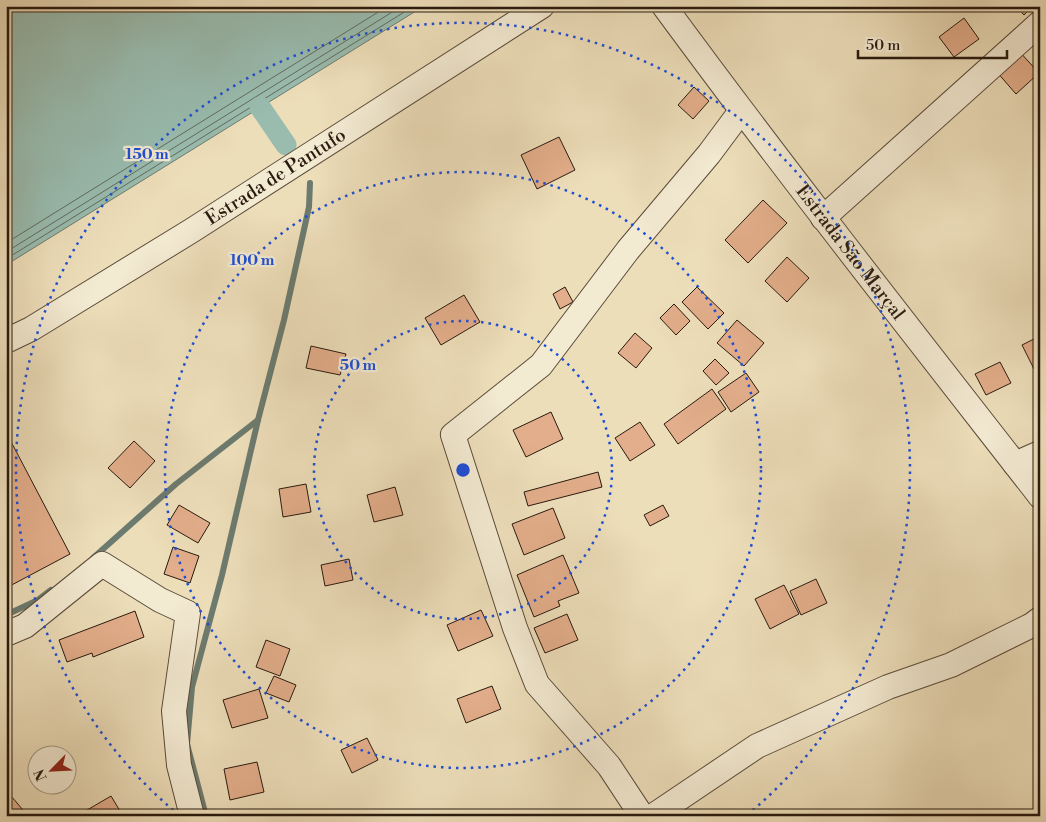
<svg xmlns="http://www.w3.org/2000/svg" width="1046" height="822" viewBox="0 0 1046 822" font-family="'Libre Bodoni',serif">
	<style>
		.water { fill: #99bcaf; stroke: #6c7b6f }
		.lines { fill: none; stroke-linecap: round; stroke-linejoin: round }
		.shore { stroke: #616b5f; stroke-width: 1 }
		.stream { stroke: #6c7b6f; stroke-width: 6 }
		.canal { stroke: #99bcaf; stroke-width: 21 }
		.building { fill: #e3ae8b; stroke: #291a0f }
		.minor-casing { stroke: #5a4b3a; stroke-width: 26 }
		.minor { stroke: #f3ead2; stroke-width: 24 }
		.ring { fill: none; stroke: #1d4ed8; stroke-width: 2.5; stroke-dasharray: 2.5 5 }
		.labels { text-anchor: middle; dominant-baseline: central; stroke-width: 4.5; stroke-linejoin: round; paint-order: stroke }
		.street-label { font-size: 19px; fill: #291a0f; stroke: #f3ead2 }
		.centre { fill: #1d4ed8; stroke: #f3ead2; stroke-width: 2.5 }
		.ring-label { font-size: 15px; text-anchor: middle; font-weight: bold; fill: #1d4ed8; stroke: #f3ead2; stroke-width: 4.5; stroke-linejoin: round; paint-order: stroke }
	</style>
	<rect width="100%" height="100%" fill="#eddeba"/>
	<filter id="stains"><feTurbulence type="fractalNoise" baseFrequency=".004" numOctaves="4"/><feColorMatrix values="0 0 0 0 .2 0 0 0 0 .09 0 0 0 0 .02 0 0 0 .5 -.17"/></filter>
	<radialGradient id="worn" r=".72"><stop offset=".6" stop-color="#630" stop-opacity="0"/><stop offset="1" stop-color="#630" stop-opacity=".3"/></radialGradient>
	<polygon class="water" points="6,6 424,6 6,265"/>
	<g class="lines">
		<g class="shore">
			<polyline points="6,243 388,6"/>
			<polyline points="6,252 402,6"/>
			<polyline points="6,259 414,6"/>
		</g>
		<g class="stream">
			<polyline points="93,558 176,484 258,420"/>
			<polyline points="6,615 38,600 51,590"/>
			<polyline points="206,816 187,744 192,687 222,575 258,420 284,320 309,207 310,183"/>
		</g>
		<polyline class="canal" points="260,107 286,145"/>
	</g>
	<g class="building">
		<polygon points="1016,6 1033,6 1024,15"/>
		<polygon points="964,18 979,39 954,57 939,37"/>
		<polygon points="1018,50 1039,73 1016,94 996,71"/>
		<polygon points="694,87 709,101 693,119 678,105"/>
		<polygon points="559,137 575,170 537,189 521,155"/>
		<polygon points="763,200 787,223 748,263 725,240"/>
		<polygon points="787,257 809,278 787,302 765,281"/>
		<polygon points="565,287 573,302 560,309 553,294"/>
		<polygon points="697,287 724,313 708,329 682,302"/>
		<polygon points="464,295 480,322 441,345 425,318"/>
		<polygon points="674,304 690,321 676,335 660,318"/>
		<polygon points="737,320 764,343 744,366 717,343"/>
		<polygon points="635,333 652,348 636,368 618,353"/>
		<polygon points="1040,336 1040,366 1034,369 1022,345"/>
		<polygon points="311,346 346,354 340,375 306,368"/>
		<polygon points="715,359 729,373 716,385 703,371"/>
		<polygon points="1000,362 1011,383 986,395 975,374"/>
		<polygon points="746,373 759,392 731,412 718,392"/>
		<polygon points="712,389 726,409 678,444 664,424"/>
		<polygon points="551,412 563,439 526,457 513,430"/>
		<polygon points="640,422 655,445 630,461 615,438"/>
		<polygon points="6,432 70,554 6,588"/>
		<polygon points="134,441 155,461 130,488 108,468"/>
		<polygon points="598,472 602,487 528,506 524,492"/>
		<polygon points="306,484 311,512 283,517 279,489"/>
		<polygon points="395,487 403,515 374,522 367,495"/>
		<polygon points="179,505 210,523 198,543 167,525"/>
		<polygon points="663,505 669,516 650,526 644,515"/>
		<polygon points="553,508 565,538 524,555 512,524"/>
		<polygon points="173,547 199,556 190,583 164,574"/>
		<polygon points="563,555 579,593 558,601 560,606 534,617 517,575"/>
		<polygon points="349,559 353,580 325,586 321,565"/>
		<polygon points="816,579 827,603 801,615 790,591"/>
		<polygon points="784,585 799,614 770,629 755,599"/>
		<polygon points="481,610 493,636 458,651 447,625"/>
		<polygon points="135,611 144,637 93,657 92,653 67,662 59,640"/>
		<polygon points="567,614 578,640 545,653 534,628"/>
		<polygon points="266,640 290,649 280,676 256,667"/>
		<polygon points="274,676 296,685 289,702 266,693"/>
		<polygon points="492,686 501,709 466,723 457,699"/>
		<polygon points="259,689 268,718 232,728 223,700"/>
		<polygon points="367,738 378,760 352,773 341,750"/>
		<polygon points="257,762 264,792 230,800 224,769"/>
		<polygon points="6,790 28,816 6,816"/>
		<polygon points="111,796 123,816 84,816 82,813"/>
	</g>
	<g class="lines">
		<g class="minor-casing">
			<g id="minor">
				<path id="s1" d="M664,6c122,166 249,327 376,490"/>
				<polyline points="823,218 1040,23"/>
				<path id="s2" d="M6,341l25,-12 160,-98 351,-225"/>
				<polyline points="1015,464 1040,453"/>
				<polyline points="6,634 25,626 102,564 160,600 188,613 174,711 179,765 192,816"/>
				<polyline points="642,816 609,766 537,684 515,628 453,435 541,365 628,250 709,154 741,111"/>
				<polyline points="653,816 757,746 888,687 951,665 1032,625 1040,619"/>
			</g>
		</g>
		<use href="#minor" class="minor"/>
	</g>
	<g class="ring">
		<circle cx="463" cy="470" r="149"/>
		<circle cx="463" cy="470" r="298"/>
		<path d="M179 815A447 447 0 1 1 747 815"/>
	</g>
	<g class="labels">
		<g class="street-label">
			<text stroke="none"><textPath href="#s2" startOffset="316">Estrada de Pantufo</textPath></text>
			<text stroke="none"><textPath href="#s1" startOffset="309">Estrada São Marçal</textPath></text>
		</g>
	</g>
	<circle cx="463" cy="470" r="8" class="centre"/>
	<g class="ring-label">
		<text x="147" y="159">150 m</text>
		<text x="252" y="265">100 m</text>
		<text x="358" y="370">50 m</text>
	</g>
	<rect width="1046" height="822" fill="none" stroke="#eddeba" stroke-width="25"/>
	<rect x="8" y="8" width="1031" height="807" fill="none" stroke="#291a0f" stroke-width="2.5"/>
	<rect x="12" y="12" width="1021" height="797" fill="none" stroke="#291a0f"/>
	<g transform="translate(52 770) rotate(246)"><circle r="24" fill="#f3ead2" stroke="#a29784"/>
	<path d="M0-4L9 19L0 12L-9 19Z" fill="#8f2418"/>
	<text y="-8" font-size="14" font-weight="bold" text-anchor="middle" fill="#291a0f">N</text>
	</g>
	<path d="M858 50v8h149v-8" fill="none" stroke="#291a0f" stroke-width="2.5"/>
	<text x="866" y="50" font-size="15" fill="#291a0f" stroke="#f3ead2" stroke-width="4" paint-order="stroke">50 m</text>
	<rect width="100%" height="100%" filter="url(#stains)"/>
	<rect width="100%" height="100%" fill="url(#worn)"/>
</svg>
